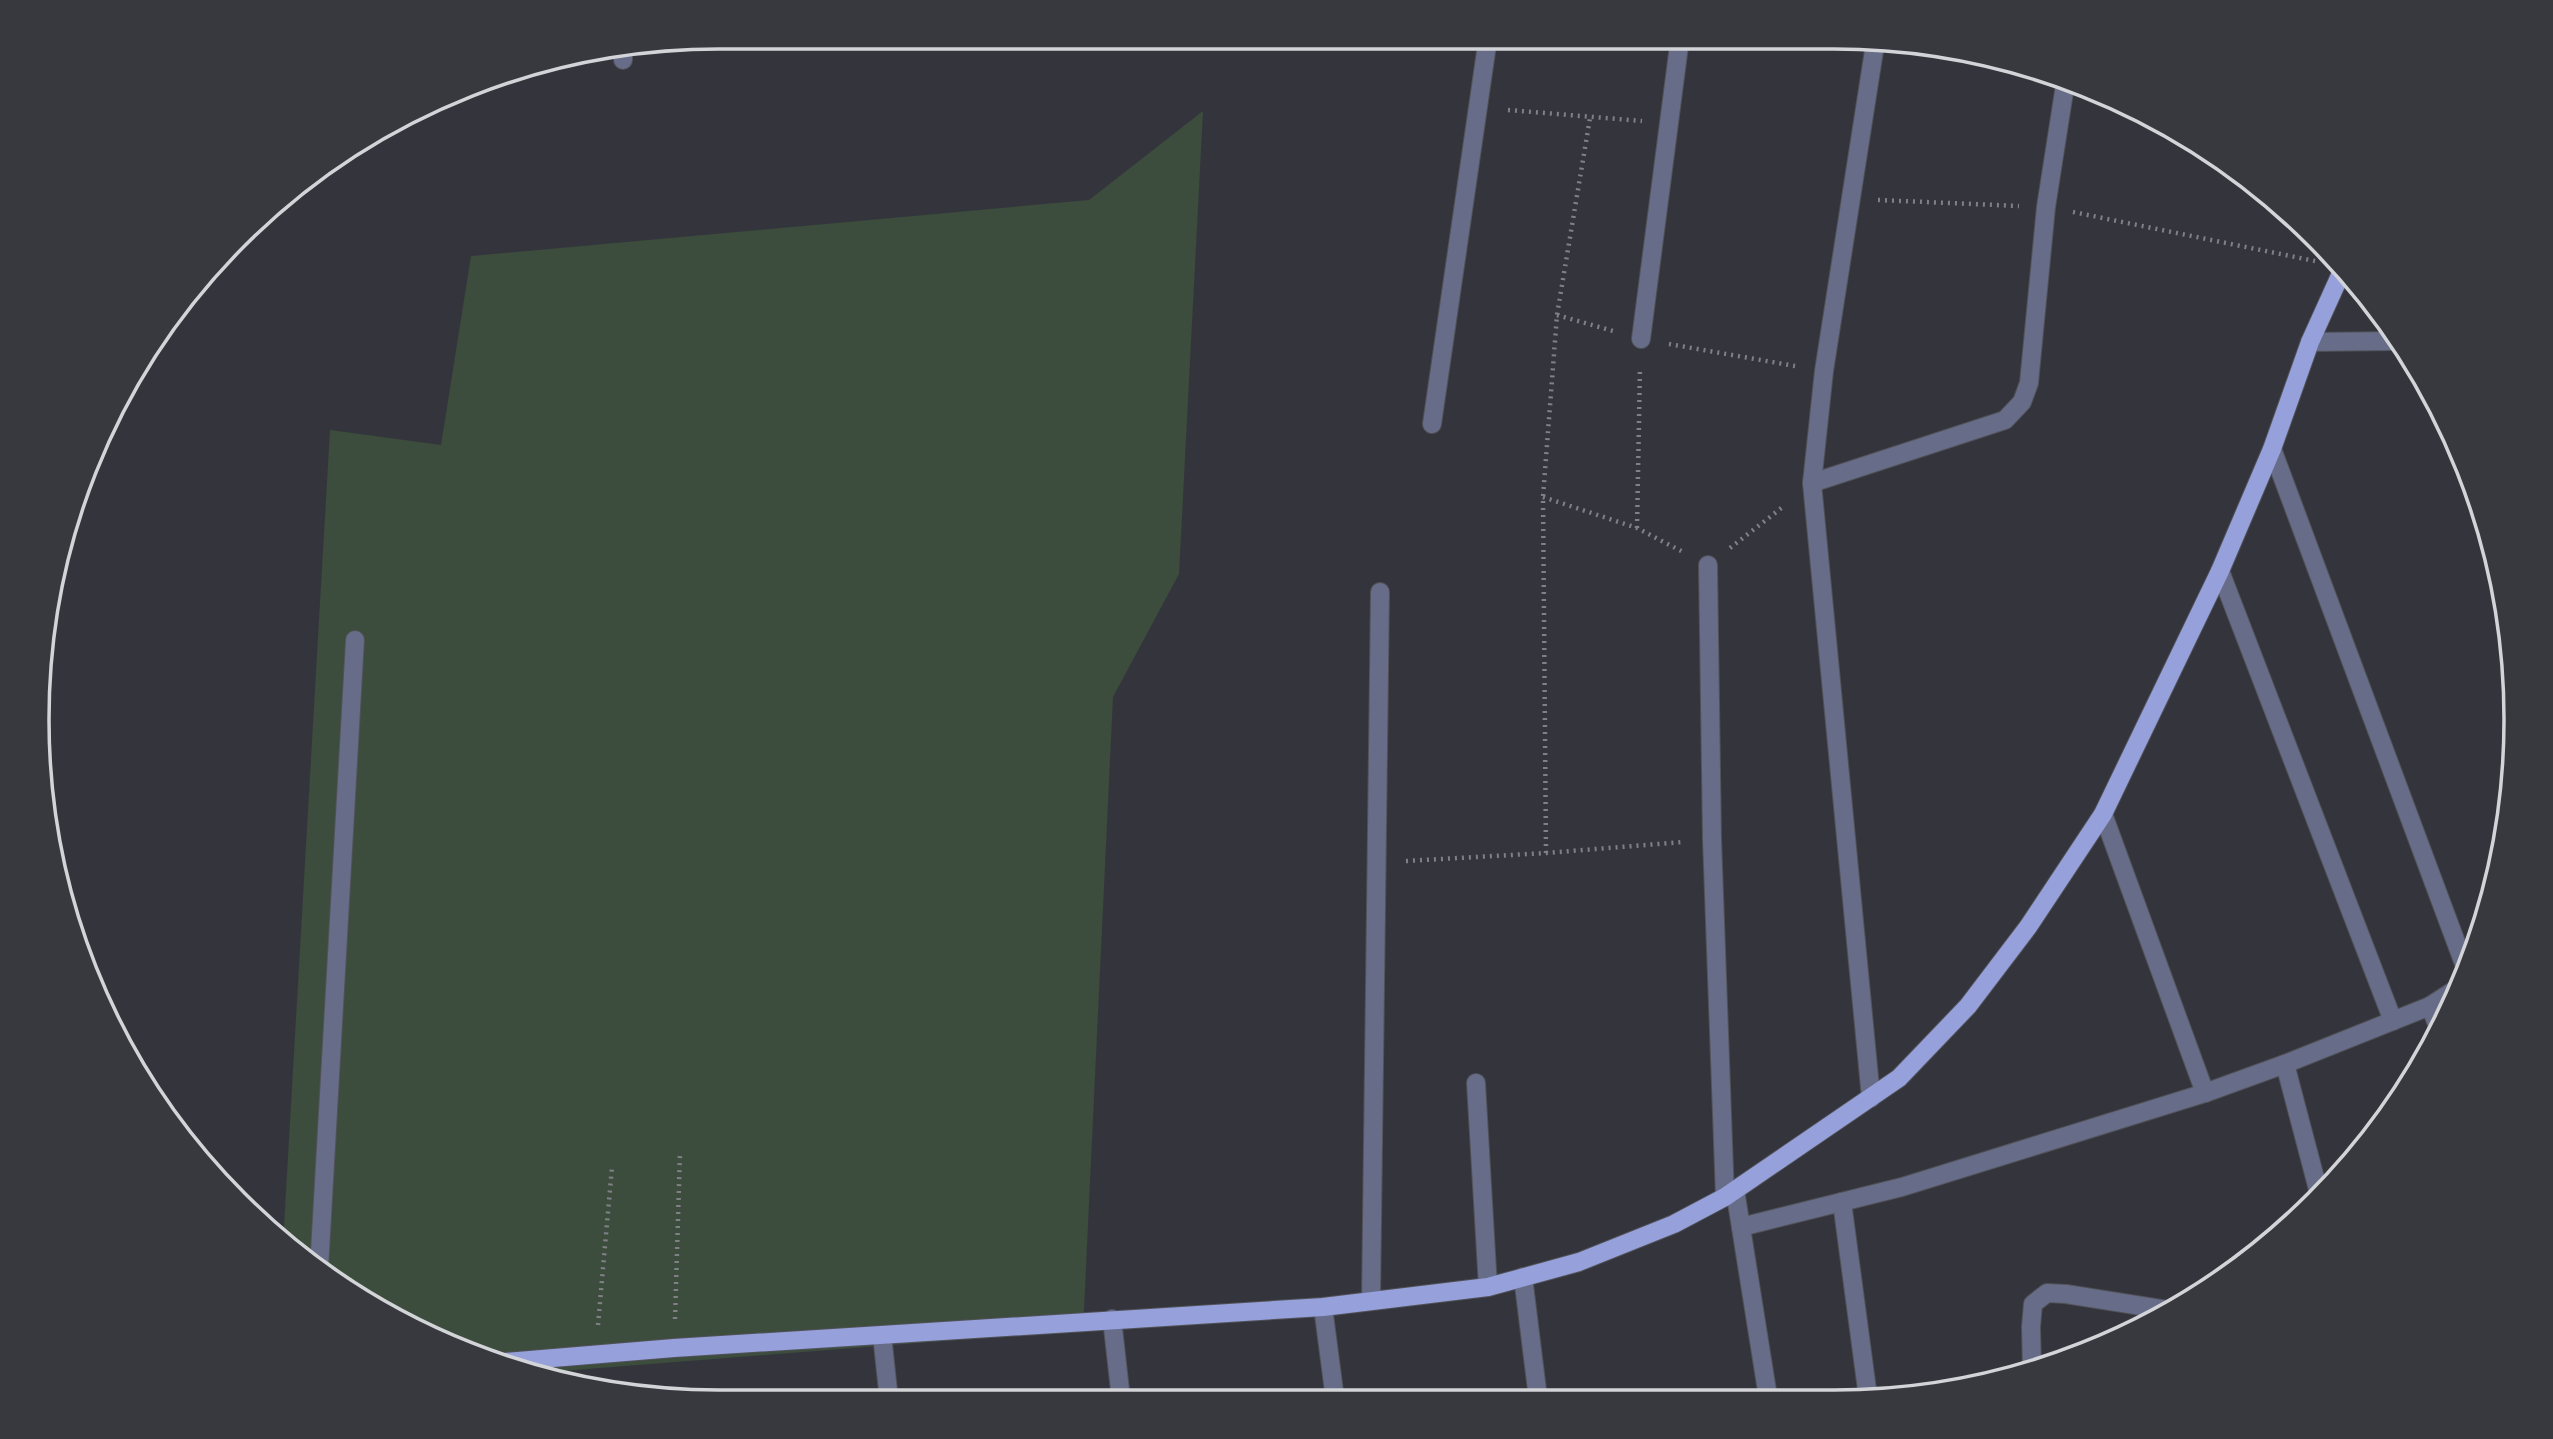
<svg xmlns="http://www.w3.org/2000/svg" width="2553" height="1439" viewBox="0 0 2553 1439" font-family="Lora,serif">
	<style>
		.green { fill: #3c4c3d }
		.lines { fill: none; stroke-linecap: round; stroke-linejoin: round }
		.minor-casing { stroke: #515258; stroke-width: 20 }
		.major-casing { stroke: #515258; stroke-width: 20 }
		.path { stroke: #808187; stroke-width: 4.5; stroke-dasharray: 2 5; stroke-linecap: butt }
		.minor { stroke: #676c88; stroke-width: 18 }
		.major { stroke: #96a0da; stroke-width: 18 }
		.rim { fill: none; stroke: #d3d4d8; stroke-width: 3.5 }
	</style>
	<rect width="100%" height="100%" fill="#34353c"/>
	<polygon class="green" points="1203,111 1179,574 1113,697 1083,1330 536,1373 500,1366 378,1311 283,1243 330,430 441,445 471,256 1089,200"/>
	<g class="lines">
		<g class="minor-casing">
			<g id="minor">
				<polyline points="623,60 623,53"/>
				<polyline points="1641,339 1680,38"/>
				<polyline points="2310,342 2398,341"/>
				<polyline points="1432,424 1488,38"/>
				<polyline points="2272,449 2466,969"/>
				<polyline points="1812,483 2005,420 2022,402 2029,383 2046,207 2066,79"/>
				<polyline points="1708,565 1712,839 1725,1197"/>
				<polyline points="2220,571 2393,1021"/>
				<polyline points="2103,814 2205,1093"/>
				<polyline points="2430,1006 2439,1029"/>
				<polyline points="2285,1064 2320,1197"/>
				<polyline points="1476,1083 1488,1287"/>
				<polyline points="1871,1098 1812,483 1824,371 1876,38"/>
				<polyline points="1735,1190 1768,1397"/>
				<polyline points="1842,1202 1868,1397"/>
				<polyline points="1741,1227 1902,1187 2205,1093 2285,1064 2430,1006 2458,988"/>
				<polyline points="319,1269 355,640"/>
				<polyline points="1523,1277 1538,1398"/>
				<polyline points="1371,1301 1380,592"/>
				<polyline points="1323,1307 1335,1399"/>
				<polyline points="1112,1319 1121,1399"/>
				<polyline points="882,1335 889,1400"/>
				<polyline points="2032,1371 2031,1327 2033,1304 2047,1293 2066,1294 2167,1310"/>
			</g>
		</g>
		<g class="major-casing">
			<polyline id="major" points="493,1363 674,1348 1323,1307 1488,1287 1579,1262 1674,1224 1725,1197 1899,1078 1968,1006 2028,927 2103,814 2220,571 2272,449 2310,342 2343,269"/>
		</g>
		<g class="path">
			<polyline points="1508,110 1642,121"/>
			<polyline points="1878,200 2019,206"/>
			<polyline points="2073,212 2315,261"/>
			<polyline points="1557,315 1613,331"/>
			<polyline points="1669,344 1795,366"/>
			<polyline points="1543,497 1637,528 1685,553"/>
			<polyline points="1637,528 1640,367"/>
			<polyline points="1730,548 1784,506"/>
			<polyline points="1546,853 1543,497 1557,315 1590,118"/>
			<polyline points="1406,861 1546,853 1683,842"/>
			<polyline points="675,1319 680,1152"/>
			<polyline points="598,1325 612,1167"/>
		</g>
		<use href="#minor" class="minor"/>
		<use href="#major" class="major"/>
	</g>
	<path d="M0 0H2553V1439H0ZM719 49H1834A670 670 0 0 1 2504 719V720A670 670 0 0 1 1834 1390H719A670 670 0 0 1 49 720V719A670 670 0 0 1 719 49Z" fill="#38393f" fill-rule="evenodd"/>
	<path class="rim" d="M719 49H1834A670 670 0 0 1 2504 719V720A670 670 0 0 1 1834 1390H719A670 670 0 0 1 49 720V719A670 670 0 0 1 719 49Z"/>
</svg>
